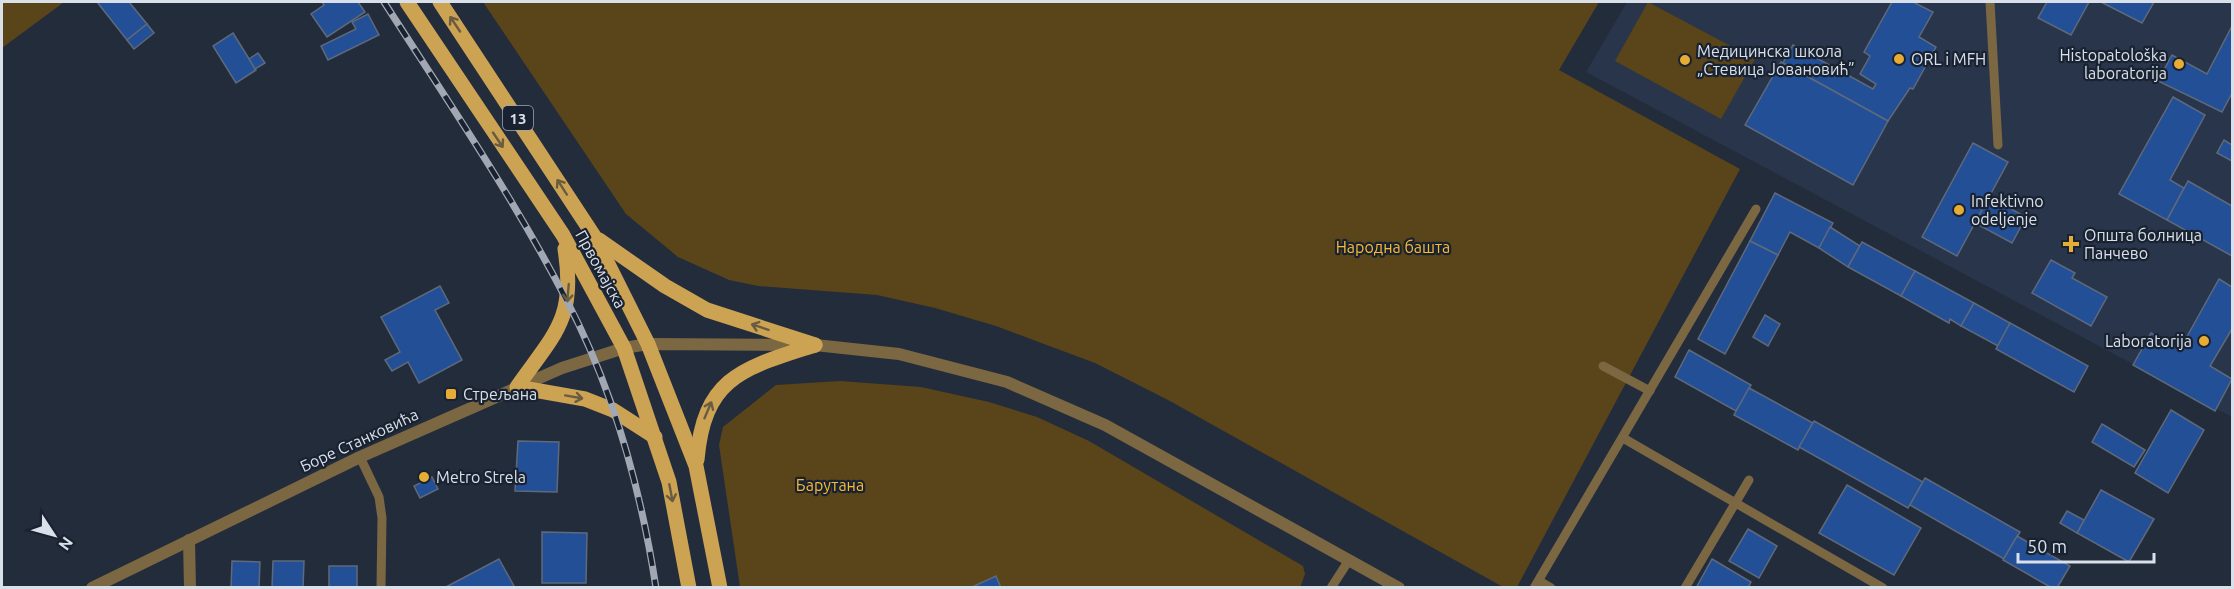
<svg xmlns="http://www.w3.org/2000/svg" width="2234" height="589" viewBox="0 0 2234 589" font-family="Ubuntu,sans-serif">
	<style>
		.built { fill: #29354a }
		.green { fill: #5a4419 }
		.building { fill: #234f97; stroke: #5e697b; stroke-width: 1.5 }
		.lines { fill: none; stroke-linecap: round; stroke-linejoin: round }
		.service { stroke: #7c6743; stroke-width: 9 }
		.minor { stroke: #7c6743; stroke-width: 12 }
		.tertiary { stroke: #7c6743; stroke-width: 12 }
		.primary { stroke: #cca253; stroke-width: 15 }
		.rail-casing { stroke: #a1a8b4; stroke-width: 7 }
		.rail { stroke: #192231; stroke-width: 4.5; stroke-dasharray: 14; stroke-linecap: butt }
		.oneway { stroke: #6a5c40 }
		.poi-dot { fill: #e6ad36; stroke: #192231; stroke-width: 2 }
		.labels { text-anchor: middle; dominant-baseline: central; stroke-width: 4.5; stroke-linejoin: round; paint-order: stroke }
		.shield { fill: #192231; stroke: #9fa7b2; stroke-width: 1.5 }
		.shield-label { font-size: 15px; font-weight: bold; fill: #d9e0ea }
		.poi-label { font-size: 16px; fill: #d9e0ea; stroke: #192231; text-anchor: start }
		.park-label { font-size: 16px; fill: #fbbb31; stroke: #192231 }
		.street-label { font-size: 16px; fill: #d9e0ea; stroke: #192231 }
	</style>
	<rect width="100%" height="100%" fill="#232c3b"/>
	<polygon class="built" points="1627,2 2232,2 2232,417 1586,72"/>
	<g class="green">
		<polygon points="2,2 64,2 2,48"/>
		<polygon points="483,2 1599,2 1559,70 1740,169 1517,587 1503,587 1170,401 1095,363 996,326 935,308 877,295 758,286 729,280 678,257 626,214"/>
		<polygon points="1648,2 1755,59 1721,119 1615,61"/>
		<polygon points="840,381 921,387 989,402 1037,417 1089,441 1303,566 1305,574 1300,588 740,587 719,445 723,427 776,385"/>
	</g>
	<g class="building">
		<polygon points="97,2 129,2 147,24 127,40"/>
		<polygon points="322,2 358,2 365,12 327,37 311,14 324,5"/>
		<polygon points="1892,2 1913,2 1933,12 1919,37 1936,47 1913,89 1910,88 1888,121 1783,63 1793,45 1873,89 1876,84 1860,74 1870,56 1864,52"/>
		<polygon points="2047,2 2089,2 2071,35 2038,18"/>
		<polygon points="2101,2 2154,2 2142,23"/>
		<polygon points="368,14 379,35 328,60 321,46 356,29 352,22"/>
		<polygon points="147,24 154,33 134,49 127,40"/>
		<polygon points="2232,26 2232,93 2222,112 2158,81 2172,55 2207,74"/>
		<polygon points="233,33 256,70 236,83 213,46"/>
		<polygon points="258,53 265,63 255,69 249,59"/>
		<polygon points="1781,62 1888,121 1853,185 1745,125"/>
		<polygon points="2173,97 2205,115 2170,180 2184,188 2167,220 2119,194"/>
		<polygon points="2224,140 2232,145 2232,161 2217,153"/>
		<polygon points="1973,143 2008,162 1957,256 1922,237"/>
		<polygon points="2188,181 2232,206 2232,256 2167,220"/>
		<polygon points="1775,193 1833,223 1819,248 1790,232 1778,255 1750,241"/>
		<polygon points="1989,197 2026,217 2012,243 1975,223"/>
		<polygon points="1830,227 1860,246 1848,267 1819,248"/>
		<polygon points="1750,241 1778,255 1725,354 1698,339"/>
		<polygon points="1862,242 1915,271 1901,296 1848,267"/>
		<polygon points="2051,260 2075,273 2072,278 2107,297 2091,326 2032,293"/>
		<polygon points="1915,271 1974,303 1961,326 1950,319 1949,323 1901,296"/>
		<polygon points="2219,279 2232,287 2232,329 2210,366 2232,379 2215,411 2133,365 2151,333 2180,349"/>
		<polygon points="440,286 449,303 435,310 462,360 419,383 408,362 392,371 385,360 400,352 381,317"/>
		<polygon points="1974,303 2010,323 1998,346 1961,326"/>
		<polygon points="1765,315 1780,324 1768,346 1753,337"/>
		<polygon points="2010,323 2088,366 2074,392 1996,349"/>
		<polygon points="1689,350 1751,385 1736,411 1675,377"/>
		<polygon points="1749,388 1813,423 1798,450 1734,415"/>
		<polygon points="2171,410 2204,430 2168,493 2135,473"/>
		<polygon points="1814,421 1923,482 1908,508 1799,447"/>
		<polygon points="2102,424 2145,450 2134,467 2092,442"/>
		<polygon points="518,441 559,442 557,492 515,491"/>
		<polygon points="432,477 438,489 420,498 414,486"/>
		<polygon points="1925,478 2020,532 2004,559 1910,505"/>
		<polygon points="1847,485 1921,528 1894,575 1819,533"/>
		<polygon points="2101,490 2154,519 2129,562 2077,533"/>
		<polygon points="2067,511 2084,520 2077,533 2060,523"/>
		<polygon points="1748,529 1777,546 1759,578 1729,561"/>
		<polygon points="542,532 587,533 586,583 542,583"/>
		<polygon points="2017,536 2070,566 2057,588 2052,588 2003,560"/>
		<polygon points="499,559 514,586 511,588 444,588"/>
		<polygon points="1712,559 1751,582 1748,588 1696,588"/>
		<polygon points="232,561 260,562 259,588 231,588"/>
		<polygon points="273,561 304,561 303,588 272,588"/>
		<rect x="329" y="566" width="28" height="22"/>
		<polygon points="996,576 1001,588 970,588"/>
	</g>
	<g class="lines">
		<g class="service">
			<polyline points="1990,2 1998,145"/>
			<polyline points="1603,366 1650,391"/>
			<polyline points="1623,438 1883,588"/>
			<polyline points="360,457 379,497 382,518 381,588"/>
			<polyline points="1539,581 1551,588"/>
			<polyline points="1331,588 1349,560"/>
			<polyline points="1534,588 1756,209"/>
			<polyline points="1685,588 1749,480"/>
		</g>
		<g class="minor">
			<polyline points="189,540 190,588"/>
			<polyline points="92,588 360,457 562,368 624,348"/>
		</g>
		<polyline class="tertiary" points="624,348 648,344 815,345 899,354 1007,382 1105,425 1399,588"/>
		<g class="primary">
			<polyline points="407,2 563,235 624,348 669,482 689,588"/>
			<polyline points="440,2 594,236 648,344 696,466 720,588"/>
			<polyline points="599,240 665,286 707,310 815,345"/>
			<path d="M565,249c11,70 -10,84 -48,138l68,12 28,11 42,27"/>
			<path d="M697,460c7,-84 47,-92 118,-115"/>
		</g>
		<g class="rail-casing">
			<path id="rail" d="M384,2c63,98 130,196 183,299 46,88 74,189 89,287"/>
		</g>
		<use href="#rail" class="rail"/>
	</g>
	<defs><path id="oneway-shaft" d="M-6 0H5M1.5-3L5.5 0L1.5 3" fill="none" stroke-width="1.6" stroke-linecap="round" stroke-linejoin="round" transform="scale(1.5)"/></defs>
	<g class="oneway">
		<use href="#oneway-shaft" transform="translate(455 24) rotate(-124)"/>
		<use href="#oneway-shaft" transform="translate(498 140) rotate(56)"/>
		<use href="#oneway-shaft" transform="translate(562 187) rotate(-123)"/>
		<use href="#oneway-shaft" transform="translate(568 293) rotate(95)"/>
		<use href="#oneway-shaft" transform="translate(760 327) rotate(-162)"/>
		<use href="#oneway-shaft" transform="translate(574 397) rotate(10)"/>
		<use href="#oneway-shaft" transform="translate(708 410) rotate(-67)"/>
		<use href="#oneway-shaft" transform="translate(671 493) rotate(79)"/>
	</g>
	<g class="poi-dot">
		<circle cx="1899" cy="59" r="6"/>
		<circle cx="1685" cy="60" r="6"/>
		<circle cx="2179" cy="64" r="6"/>
		<circle cx="1959" cy="210" r="6"/>
		<path d="M2068 235h6v6h6v6h-6v6h-6v-6h-6v-6h6z"/>
		<circle cx="2204" cy="341" r="6"/>
		<rect x="445" y="388" width="12" height="12" rx="3"/>
		<circle cx="424" cy="477" r="6"/>
	</g>
	<g class="labels">
		<rect class="shield" x="503" y="106" width="30" height="24" rx="4.5"/>
		<g class="shield-label">
			<text x="518" y="118">13</text>
		</g>
		<g class="poi-label">
			<text x="1697" y="51">Медицинска школа<tspan x="1697" dy="18">„Стевица Јовановић”</tspan></text>
			<text x="2167" y="55" text-anchor="end">Histopatološka<tspan x="2167" dy="18">laboratorija</tspan></text>
			<text x="1911" y="59">ORL i MFH</text>
			<text x="1971" y="201">Infektivno<tspan x="1971" dy="18">odeljenje</tspan></text>
			<text x="2084" y="235">Општа болница<tspan x="2084" dy="18">Панчево</tspan></text>
			<text x="2192" y="341" text-anchor="end">Laboratorija</text>
			<text x="463" y="394">Стрељана</text>
			<text x="436" y="477">Metro Strela</text>
		</g>
		<g class="park-label">
			<text x="1393" y="247">Народна башта</text>
			<text x="830" y="485">Барутана</text>
		</g>
		<g class="street-label">
			<text transform="translate(601 269) rotate(61)">Првомајска</text>
			<text transform="translate(359 440) rotate(-25)">Боре Станковића</text>
		</g>
	</g>
	<rect width="2234" height="589" fill="none" stroke="#d9e0ea" stroke-width="6"/>
	<g transform="translate(54 535) rotate(126)" stroke="#192231" stroke-width="4.5" paint-order="stroke">
	<path d="M0-4.5L10 22L0 15L-10 22Z" fill="#d9e0ea"/>
	<text y="-9" font-size="16" font-weight="bold" text-anchor="middle" fill="#d9e0ea">N</text>
	</g>
	<path d="M2018 553v9h136v-9" fill="none" stroke="#d9e0ea" stroke-width="3"/>
	<text x="2027" y="553" font-size="18" fill="#d9e0ea" stroke="#192231" stroke-width="4.5" paint-order="stroke">50 m</text>
</svg>
